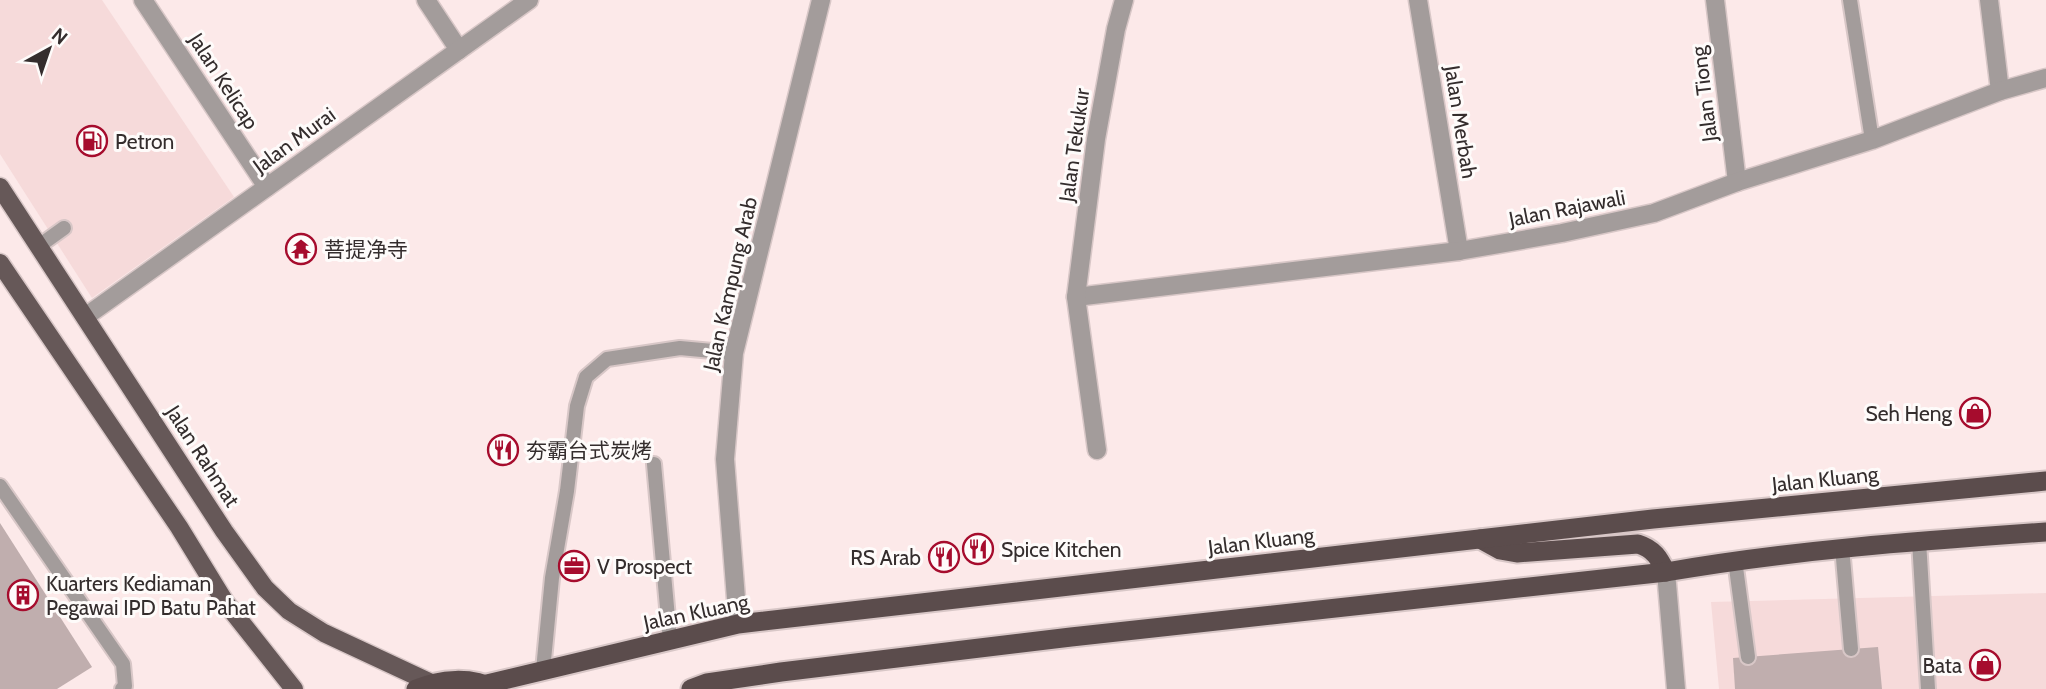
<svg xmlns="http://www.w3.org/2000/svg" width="2046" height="689" viewBox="0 0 2046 689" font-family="Cabin,'Noto Sans SC',sans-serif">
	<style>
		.built { fill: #f6dada }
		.building { fill: #c0aeae }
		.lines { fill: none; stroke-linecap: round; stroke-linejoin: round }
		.service-casing { stroke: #d8c7c7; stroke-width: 18 }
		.minor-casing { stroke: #d8c7c7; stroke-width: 21 }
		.primary-casing { stroke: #d8c7c7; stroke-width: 21 }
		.trunk-casing { stroke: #d8c7c7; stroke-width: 23 }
		.service { stroke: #a39c9b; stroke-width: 14 }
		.minor { stroke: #a39c9b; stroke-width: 18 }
		.primary { stroke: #665858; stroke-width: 18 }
		.trunk { stroke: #5b4c4c; stroke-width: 19 }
		.labels { text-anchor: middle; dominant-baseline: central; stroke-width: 6; stroke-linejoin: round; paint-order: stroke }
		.street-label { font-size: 21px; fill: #342d2d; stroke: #fefbfa }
		.poi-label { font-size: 21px; fill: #342d2d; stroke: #fefbfa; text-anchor: start }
	</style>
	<rect width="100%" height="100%" fill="#fce9e9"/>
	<g class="built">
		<polygon points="0,0 102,0 234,197 92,298 0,154"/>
		<polygon points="2046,593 2046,689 1719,689 1711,602"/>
	</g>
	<g class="building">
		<polygon points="0,523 92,667 57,689 0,689"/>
		<polygon points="1878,647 1882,689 1735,689 1733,658"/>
	</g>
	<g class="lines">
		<g class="service-casing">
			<g id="service">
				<polyline points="1850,0 1872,140"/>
				<polyline points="39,246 64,228"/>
				<polyline points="654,464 670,640"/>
				<polyline points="0,486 123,664 125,686 122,689"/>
				<polyline points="1919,541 1928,689"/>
				<polyline points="1842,547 1851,649"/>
				<polyline points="1735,560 1748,657"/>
				<polyline points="543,670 552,578 567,491 577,406 586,377 607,359 680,348 734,353"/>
			</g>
		</g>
		<g class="minor-casing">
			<g id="minor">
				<polyline points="143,0 267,187"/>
				<polyline points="426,0 459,50"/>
				<polyline points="1418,0 1459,251"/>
				<polyline points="1715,0 1737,182"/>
				<polyline points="1989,0 2000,91"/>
				<polyline points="1076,297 1459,251 1562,233 1654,213 1737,182 1872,140 2000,91 2046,78"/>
				<polyline points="85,317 529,0"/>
				<polyline points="1097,450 1076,297 1096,139 1116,29 1124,0"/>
				<polyline points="1666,572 1676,689"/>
				<polyline points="738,624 725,459 734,353 821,0"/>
			</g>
		</g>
		<g class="primary-casing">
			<g id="primary">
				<polyline points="0,187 224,531 265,588 289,611 324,633 431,683"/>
				<polyline points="0,263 179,527 225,602 294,689"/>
			</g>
		</g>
		<g class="trunk-casing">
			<g id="trunk">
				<path d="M1480,539l20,11 17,3 121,-9c16,5 21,14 28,28"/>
				<polyline points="487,684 738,624 1653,519 2046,481"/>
				<path d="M416,689c24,-10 55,-13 79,0"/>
				<path d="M691,689l16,-6 74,-11 290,-35 595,-65c126,-22 252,-31 380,-40"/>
			</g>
		</g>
		<use href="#service" class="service"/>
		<use href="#minor" class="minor"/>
		<use href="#primary" class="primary"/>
		<use href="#trunk" class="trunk"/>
	</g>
	<defs>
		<g id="fuel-ring" transform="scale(1.575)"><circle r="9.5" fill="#fefbfa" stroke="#a60c2d" stroke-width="1.5"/><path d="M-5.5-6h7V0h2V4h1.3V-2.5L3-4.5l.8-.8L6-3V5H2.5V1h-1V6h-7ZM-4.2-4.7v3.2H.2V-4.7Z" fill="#a60c2d"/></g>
		<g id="temple-ring" transform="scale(1.575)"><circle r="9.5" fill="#fefbfa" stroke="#a60c2d" stroke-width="1.5"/><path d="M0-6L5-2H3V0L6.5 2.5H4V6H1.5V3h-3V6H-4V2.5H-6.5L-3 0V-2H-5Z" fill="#a60c2d"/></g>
		<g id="shop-ring" transform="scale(1.575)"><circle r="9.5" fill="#fefbfa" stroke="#a60c2d" stroke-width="1.5"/><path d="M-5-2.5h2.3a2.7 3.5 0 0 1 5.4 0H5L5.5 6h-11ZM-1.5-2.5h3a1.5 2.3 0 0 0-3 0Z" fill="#a60c2d"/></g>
		<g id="restaurant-ring" transform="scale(1.575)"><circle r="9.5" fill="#fefbfa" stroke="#a60c2d" stroke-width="1.5"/><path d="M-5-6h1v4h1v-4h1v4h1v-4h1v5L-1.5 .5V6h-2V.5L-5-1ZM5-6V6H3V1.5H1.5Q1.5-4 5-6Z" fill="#a60c2d"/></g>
		<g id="office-ring" transform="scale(1.575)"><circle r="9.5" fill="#fefbfa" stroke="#a60c2d" stroke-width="1.5"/><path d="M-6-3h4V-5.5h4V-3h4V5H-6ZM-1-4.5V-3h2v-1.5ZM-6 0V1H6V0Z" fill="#a60c2d"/></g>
		<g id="building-ring" transform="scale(1.575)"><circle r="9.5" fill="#fefbfa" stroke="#a60c2d" stroke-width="1.5"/><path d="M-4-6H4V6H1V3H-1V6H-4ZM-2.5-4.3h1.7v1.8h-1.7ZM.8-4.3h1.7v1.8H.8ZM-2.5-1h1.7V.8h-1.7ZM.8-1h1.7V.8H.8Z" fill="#a60c2d"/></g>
	</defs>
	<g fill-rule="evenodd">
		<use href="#fuel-ring" x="92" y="141"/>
		<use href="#temple-ring" x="301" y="249"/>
		<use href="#shop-ring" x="1975" y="413"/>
		<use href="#restaurant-ring" x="503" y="450"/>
		<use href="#restaurant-ring" x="978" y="549"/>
		<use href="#restaurant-ring" x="944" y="557"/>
		<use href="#office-ring" x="574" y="566"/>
		<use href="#building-ring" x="23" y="595"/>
		<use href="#shop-ring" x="1985" y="665"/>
	</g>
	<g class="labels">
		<g class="street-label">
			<text transform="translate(224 81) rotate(57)">Jalan Kelicap</text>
			<text transform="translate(1704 94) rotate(-97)">Jalan Tiong</text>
			<text transform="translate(1461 122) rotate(81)">Jalan Merbah</text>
			<text transform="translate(294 140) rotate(-36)">Jalan Murai</text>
			<text transform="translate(1074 145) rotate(-82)">Jalan Tekukur</text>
			<text transform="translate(1567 208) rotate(-11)">Jalan Rajawali</text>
			<text transform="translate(730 284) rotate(-77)">Jalan Kampung Arab</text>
			<text transform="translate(203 456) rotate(57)">Jalan Rahmat</text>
			<text transform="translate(1825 479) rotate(-6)">Jalan Kluang</text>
			<text transform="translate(1261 541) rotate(-7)">Jalan Kluang</text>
			<text transform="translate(696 612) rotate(-12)">Jalan Kluang</text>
		</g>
		<g class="poi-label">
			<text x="115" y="141">Petron</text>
			<text x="324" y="249">菩提净寺</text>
			<text x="1952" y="413" text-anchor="end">Seh Heng</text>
			<text x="526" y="450">夯霸台式炭烤</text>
			<text x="1001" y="549">Spice Kitchen</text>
			<text x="921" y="557" text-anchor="end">RS Arab</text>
			<text x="597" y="566">V Prospect</text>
			<text x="46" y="583">Kuarters Kediaman<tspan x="46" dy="24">Pegawai IPD Batu Pahat</tspan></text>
			<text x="1962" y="665" text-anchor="end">Bata</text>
		</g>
	</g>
	<g transform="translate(49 49) rotate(40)" stroke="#fefbfa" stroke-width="5" paint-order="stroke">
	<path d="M0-5L12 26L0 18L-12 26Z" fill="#342d2d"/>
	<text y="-10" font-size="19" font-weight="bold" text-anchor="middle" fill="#342d2d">N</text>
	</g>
</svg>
